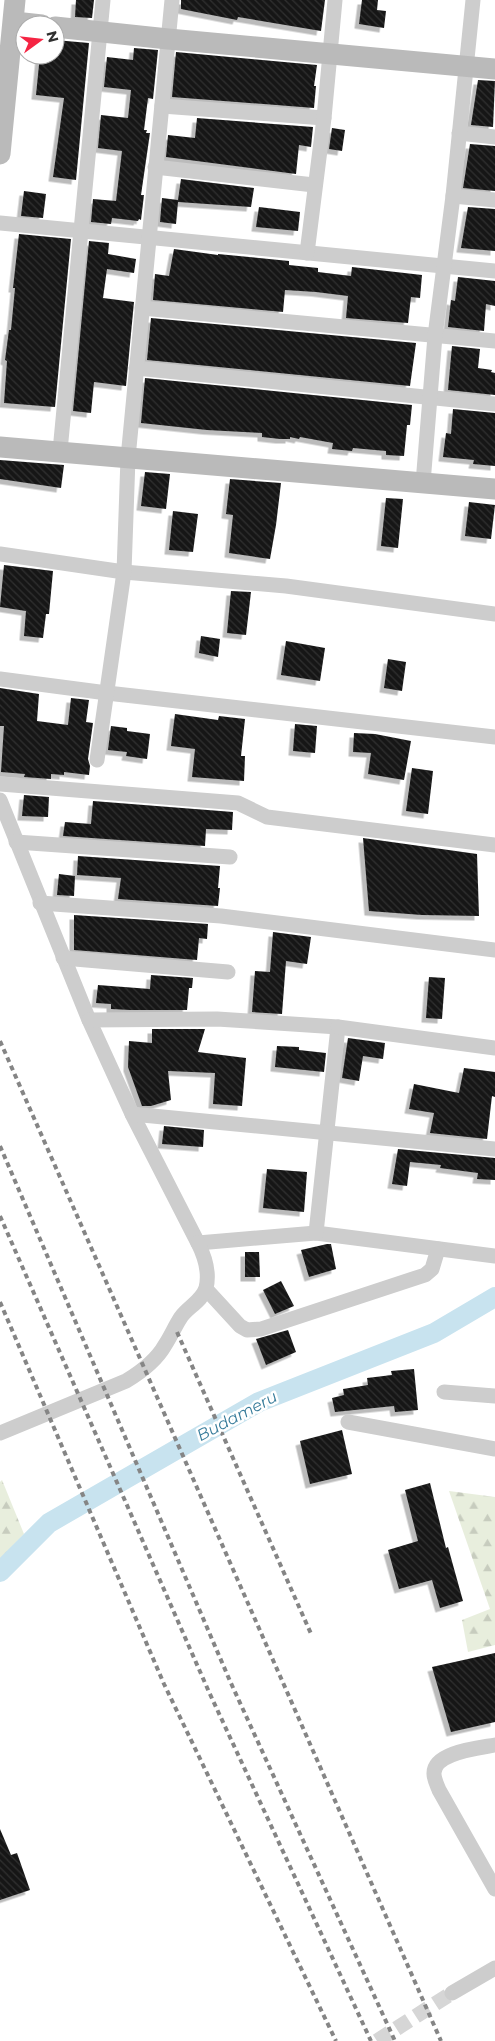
<svg xmlns="http://www.w3.org/2000/svg" width="495" height="2041" viewBox="0 0 495 2041" font-family="Montserrat,sans-serif">
	<style>
		.forest { fill: url(#forest-firs) }
		.lines { fill: none; stroke-linecap: round; stroke-linejoin: round }
		.canal { stroke: #c8e3ef; stroke-width: 20 }
		.building { fill: url(#building-back-hatch); filter: url(#shadow) }
		.street-tunnel { stroke: #d6d6d6; stroke-width: 15; stroke-dasharray: 15 8; stroke-linecap: butt }
		.street { stroke: #cdcdcd; stroke-width: 15 }
		.secondary { stroke: #bababa; stroke-width: 21 }
		.rail { stroke: #858585; stroke-width: 4; stroke-dasharray: 5 4; stroke-linecap: butt }
		.labels { text-anchor: middle; dominant-baseline: central; stroke-width: 5; stroke-linejoin: round; paint-order: stroke }
		.water-label { font-size: 16px; font-style: italic; fill: #367b9a; stroke: #fff }
	</style>
	<defs>
		<pattern id="forest-firs" width="22" height="20" patternUnits="userSpaceOnUse" patternTransform="scale(1.25)"><rect width="22" height="20" fill="#e8eedd"/><path d="M5 1l3.5 6h-7zM16 11l3.5 6h-7z" fill="#c7ccbe"/></pattern>
		<pattern id="building-back-hatch" width="6" height="6" patternUnits="userSpaceOnUse" patternTransform="scale(1.25)"><rect width="6" height="6" fill="#171717"/><path d="M-1 5l2 2M0 0l6 6M5-1l2 2" fill="none" stroke="#303030"/></pattern>
		<filter id="shadow"><feDropShadow dx="-4.5" dy="4.5" stdDeviation="0" flood-color="#0004"/></filter>
	</defs>
	<rect width="100%" height="100%" fill="#fff"/>
	<g class="forest">
		<polygon points="2,1480 24,1534 0,1559 0,1482"/>
		<polygon points="449,1491 495,1497 495,1645 468,1652 462,1620 490,1609"/>
	</g>
	<g class="lines">
		<polyline class="canal" points="0,1572 49,1523 259,1402 434,1333 495,1297"/>
	</g>
	<g class="building">
		<polygon points="76,0 94,0 92,18 75,17"/>
		<polygon points="181,0 325,0 321,31 238,17 237,20 181,9"/>
		<polygon points="362,0 378,0 377,10 386,11 384,28 359,24"/>
		<polygon points="55,40 89,43 76,180 53,177 64,98 36,95 40,55 55,55"/>
		<polygon points="134,48 158,50 153,99 148,98 144,130 147,130 146,133 150,133 141,195 144,195 141,220 139,219 138,221 112,218 111,224 91,222 93,199 116,201 122,151 98,148 101,115 128,118 131,90 104,87 107,57 133,60"/>
		<polygon points="176,52 317,65 314,86 316,86 314,108 172,97"/>
		<polygon points="478,80 495,81 493,127 471,125"/>
		<polygon points="197,118 313,127 311,147 299,145 296,174 166,157 168,135 195,138"/>
		<polygon points="332,128 345,130 342,151 329,149"/>
		<polygon points="470,144 495,146 495,191 463,188"/>
		<polygon points="181,179 254,188 251,207 178,202 176,224 160,222 162,198 178,200"/>
		<polygon points="24,191 46,194 43,218 21,216"/>
		<polygon points="259,207 300,212 298,231 256,227"/>
		<polygon points="468,207 495,209 495,251 461,248"/>
		<polygon points="19,234 71,239 55,407 4,403 7,361 5,360 9,330 11,330 15,288 13,288"/>
		<polygon points="89,241 109,243 108,254 136,259 134,273 107,269 103,298 134,302 126,386 94,382 91,413 73,411"/>
		<polygon points="174,249 218,255 218,254 289,261 289,265 318,268 318,272 351,276 352,267 422,275 420,298 411,297 408,323 346,318 348,296 316,292 285,290 283,312 153,300 155,274 169,276"/>
		<polygon points="458,277 495,281 495,306 486,304 484,331 448,327 451,300 455,301"/>
		<polygon points="151,318 416,343 410,386 147,360"/>
		<polygon points="452,346 480,349 478,368 492,370 491,372 495,373 495,395 448,390"/>
		<polygon points="145,378 412,405 410,425 407,425 404,456 386,455 386,451 353,448 352,451 332,449 333,443 300,437 299,439 290,437 290,439 280,439 262,437 262,433 207,430 141,423"/>
		<polygon points="453,409 495,413 495,466 473,464 474,460 443,457 446,433 451,434"/>
		<polygon points="0,460 64,465 61,488 0,479"/>
		<polygon points="145,472 170,474 166,509 141,506"/>
		<polygon points="230,479 281,483 276,525 270,559 229,553 233,515 226,514"/>
		<polygon points="386,498 403,499 398,548 381,546"/>
		<polygon points="469,502 495,505 491,539 465,536"/>
		<polygon points="173,511 198,514 193,552 169,550"/>
		<polygon points="4,565 53,571 49,614 46,614 43,638 24,636 26,611 0,607"/>
		<polygon points="231,591 251,592 246,635 227,633"/>
		<polygon points="201,636 220,639 218,657 199,653"/>
		<polygon points="286,641 325,648 320,681 281,675"/>
		<polygon points="388,659 406,662 402,691 384,688"/>
		<polygon points="0,688 39,694 37,721 68,725 71,698 89,700 86,722 93,723 88,759 90,766 89,775 64,772 64,775 51,774 51,779 24,777 25,774 1,772 4,726 0,726"/>
		<polygon points="175,714 218,720 219,716 245,719 241,756 245,756 244,781 192,777 195,749 171,746"/>
		<polygon points="295,724 317,726 315,753 293,751"/>
		<polygon points="111,726 127,728 127,731 150,734 147,759 126,756 127,752 108,750"/>
		<polygon points="354,733 375,734 411,741 404,780 368,774 371,753 353,752"/>
		<polygon points="412,768 433,771 428,814 406,811"/>
		<polygon points="24,795 49,797 48,817 22,816"/>
		<polygon points="93,801 233,812 232,830 206,829 205,846 63,836 65,822 91,824"/>
		<polygon points="363,838 477,854 479,916 422,915 369,911"/>
		<polygon points="78,856 220,866 218,888 220,888 218,906 118,899 121,878 77,875"/>
		<polygon points="59,874 75,876 74,896 57,895"/>
		<polygon points="74,915 208,924 207,939 199,938 197,960 74,950"/>
		<polygon points="273,932 311,937 307,964 286,961 282,1014 252,1012 255,971 270,972"/>
		<polygon points="151,975 193,978 192,988 189,988 187,1010 130,1010 111,1009 111,1004 96,1003 98,985 150,989"/>
		<polygon points="429,977 445,978 442,1019 426,1018"/>
		<polygon points="152,1029 205,1029 198,1052 246,1058 242,1106 213,1104 215,1073 168,1071 171,1100 151,1106 142,1106 128,1067 129,1041 152,1043"/>
		<polygon points="348,1038 385,1043 383,1059 363,1056 359,1081 342,1078"/>
		<polygon points="277,1046 299,1047 299,1050 326,1053 324,1072 275,1067"/>
		<polygon points="464,1068 495,1072 495,1097 492,1096 487,1139 430,1133 434,1113 409,1109 414,1084 459,1093"/>
		<polygon points="164,1126 204,1130 203,1147 162,1144"/>
		<polygon points="398,1149 495,1158 495,1180 477,1179 478,1173 440,1168 441,1165 410,1162 407,1186 392,1184"/>
		<polygon points="267,1169 307,1172 304,1212 263,1208"/>
		<polygon points="327,1244 331,1244 336,1269 309,1277 301,1250"/>
		<polygon points="245,1252 259,1252 260,1277 245,1277"/>
		<polygon points="281,1281 294,1306 275,1314 263,1290"/>
		<polygon points="288,1330 296,1352 266,1365 256,1339"/>
		<polygon points="414,1369 418,1410 395,1412 394,1406 335,1412 332,1398 344,1395 343,1389 368,1385 367,1378 392,1375 391,1371"/>
		<polygon points="342,1430 352,1474 310,1484 300,1441"/>
		<polygon points="430,1483 446,1548 448,1547 463,1601 440,1608 432,1580 399,1589 388,1550 418,1541 405,1490"/>
		<polygon points="495,1653 495,1722 451,1732 432,1667"/>
		<polygon points="0,1829 11,1855 17,1853 30,1890 0,1900"/>
	</g>
	<g class="lines">
		<polyline class="street-tunnel" points="377,2041 452,1993"/>
		<g class="street">
			<polyline points="162,106 324,118"/>
			<polyline points="459,133 495,137"/>
			<polyline points="155,167 314,185"/>
			<polyline points="453,196 495,200"/>
			<polyline points="0,223 495,271"/>
			<polyline points="307,253 324,118 335,0"/>
			<polyline points="142,308 495,341"/>
			<polyline points="136,368 495,404"/>
			<polyline points="60,451 103,0"/>
			<polyline points="423,483 435,336 453,196 473,0"/>
			<polyline points="0,554 124,572 286,586 495,614"/>
			<polyline points="0,679 107,693 495,737"/>
			<polyline points="97,760 124,572 128,458 172,0"/>
			<polyline points="0,784 238,803 267,817 495,845"/>
			<polyline points="0,800 89,1020 132,1114 198,1243 316,1233 495,1256"/>
			<polyline points="16,842 230,857"/>
			<polyline points="40,903 221,916 495,950"/>
			<polyline points="63,958 228,972"/>
			<polyline points="89,1020 217,1019 338,1027 316,1233"/>
			<polyline points="338,1027 495,1048"/>
			<polyline points="132,1114 495,1149"/>
			<polyline points="206,1289 240,1326 247,1330 261,1329 425,1275 432,1269 438,1249"/>
			<polyline points="444,1392 495,1396"/>
			<polyline points="348,1422 495,1449"/>
			<path d="M0,1433l126,-52c15,-9 30,-20 39,-36 6,-9 10,-19 16,-28 7,-10 21,-16 25,-29 4,-16 -1,-31 -8,-45"/>
			<path d="M495,1745c-16,3 -62,7 -61,29 0,5 3,11 5,16l56,99"/>
			<polyline points="452,1993 495,1968"/>
		</g>
		<g class="secondary">
			<polyline points="14,22 42,25"/>
			<polyline points="55,27 168,39 495,69"/>
			<polyline points="0,154 15,0"/>
			<polyline points="0,447 495,489"/>
		</g>
		<g class="rail">
			<polyline points="0,1041 441,2041"/>
			<polyline points="0,1146 230,1681 395,2041"/>
			<polyline points="0,1216 209,1692 371,2041"/>
			<polyline points="0,1302 164,1684 336,2041"/>
			<polyline points="177,1332 312,1636"/>
		</g>
	</g>
	<g class="labels">
		<g class="water-label">
			<text transform="translate(237 1416) rotate(-28)">Budameru</text>
		</g>
	</g>
	<g transform="translate(40 40) rotate(75)"><circle r="24" fill="#ffffff" stroke="#acacac"/>
	<path d="M0-4L9 19L0 12L-9 19Z" fill="#f52443"/>
	<text y="-8" font-size="14" font-weight="bold" text-anchor="middle" fill="#303030">N</text>
	</g>
</svg>
